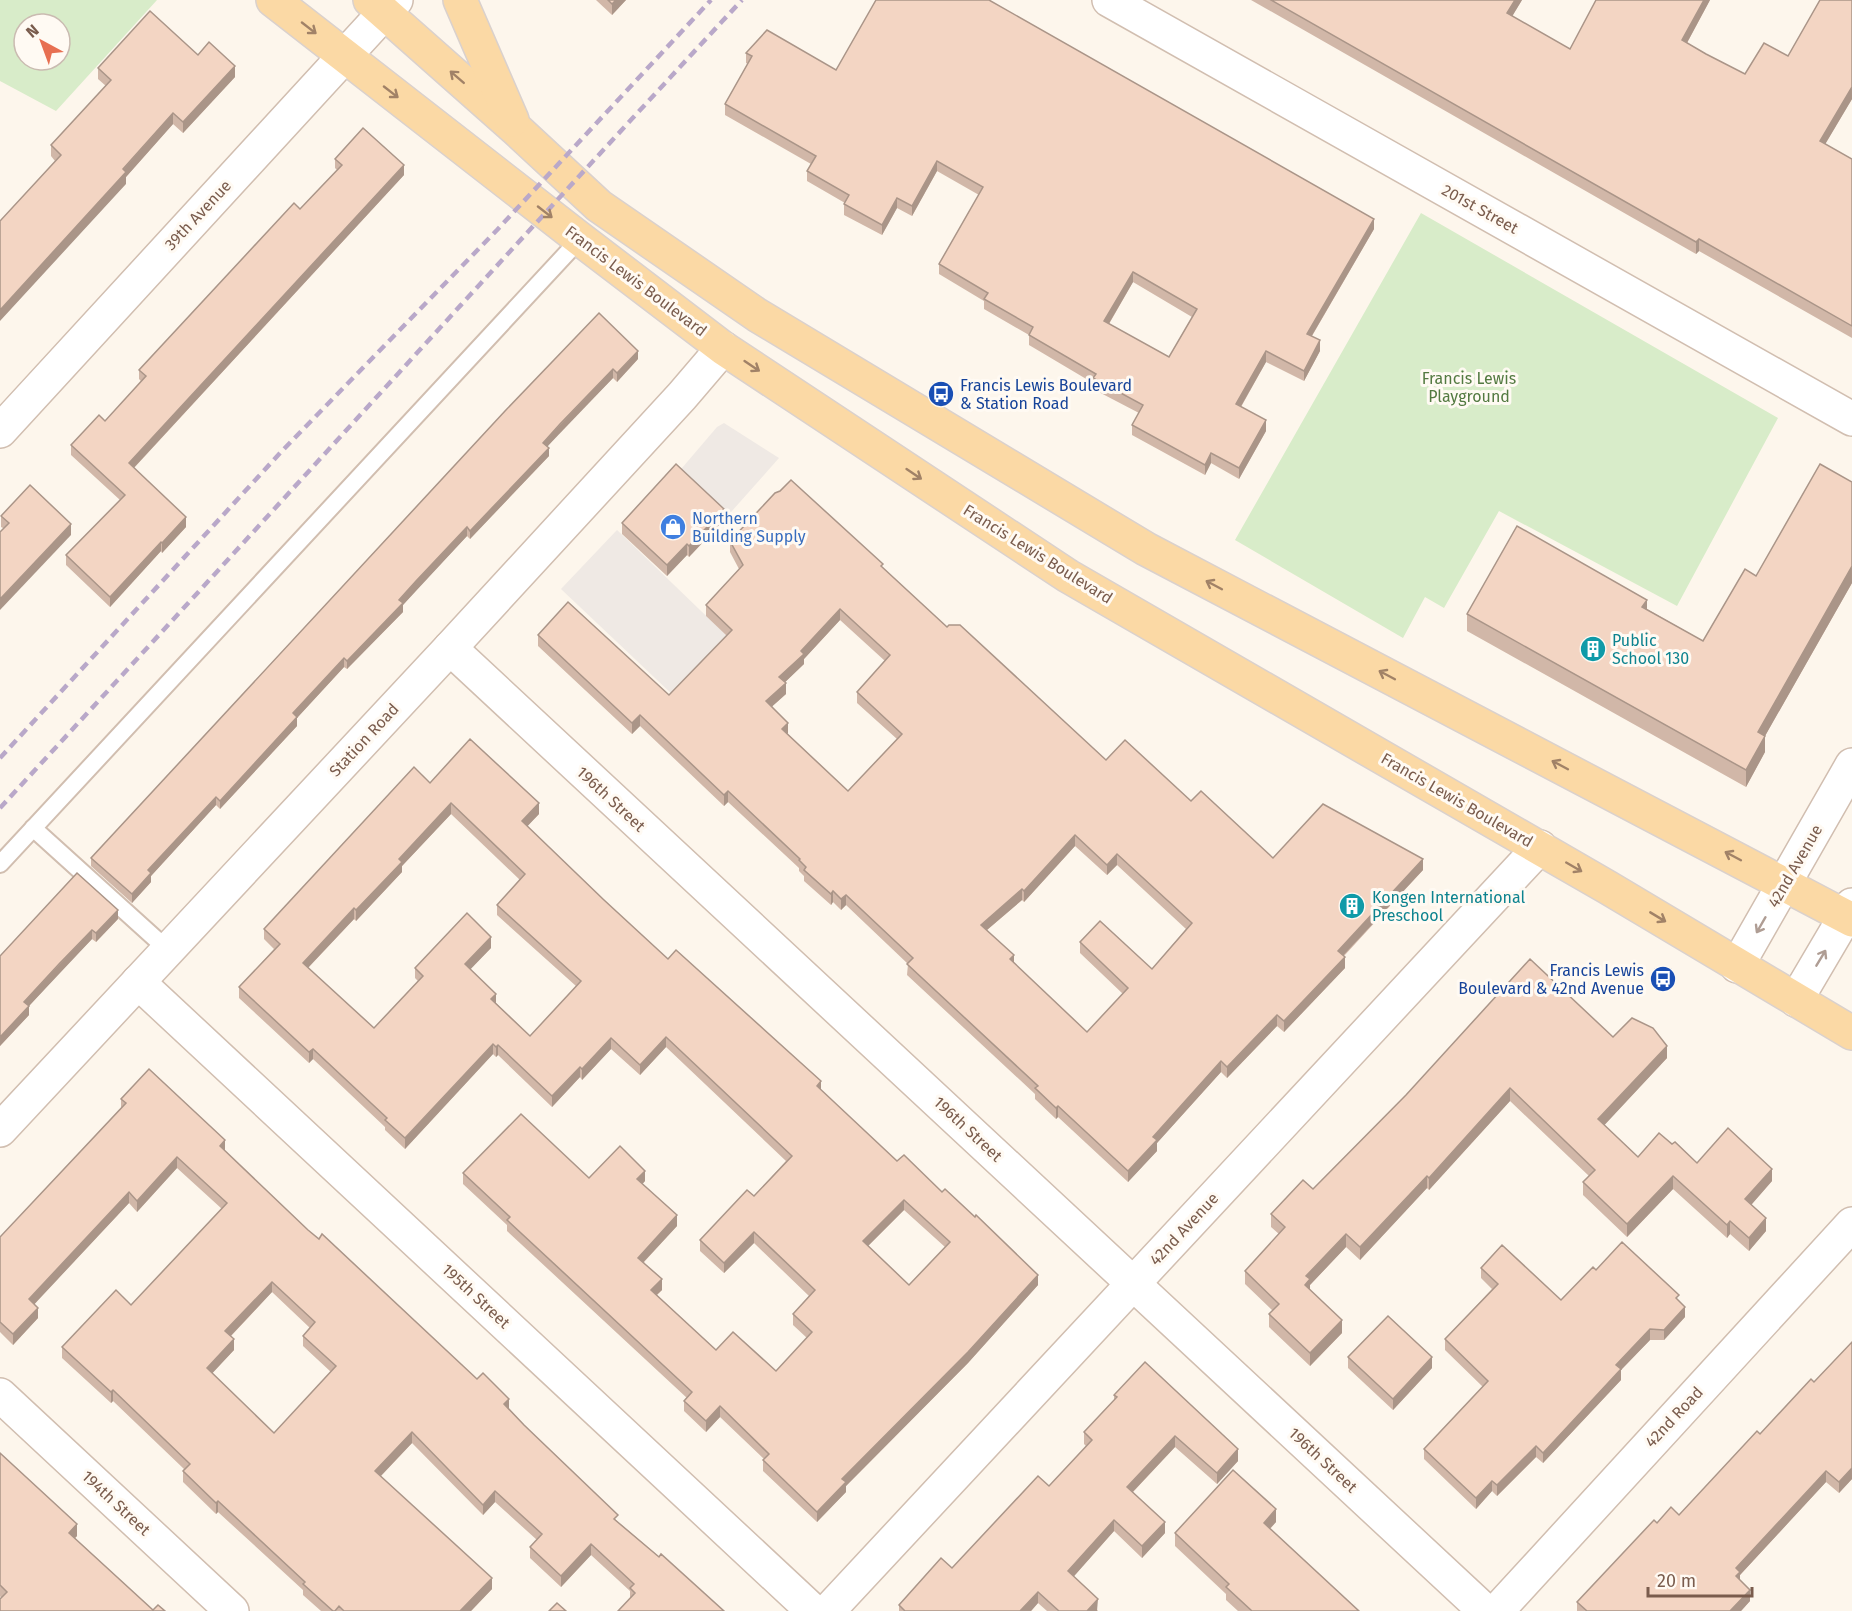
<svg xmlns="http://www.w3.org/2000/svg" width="1852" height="1611" viewBox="0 0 1852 1611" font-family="'Fira Sans',sans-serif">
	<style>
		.industrial { fill: #efe9e4 }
		.green { fill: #d8ecc9; fill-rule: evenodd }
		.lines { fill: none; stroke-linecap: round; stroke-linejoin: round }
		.service-casing { stroke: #d1beb0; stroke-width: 20 }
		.minor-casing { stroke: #d1beb0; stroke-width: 36 }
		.primary-casing { stroke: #dad1cd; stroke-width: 36 }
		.service { stroke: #fff; stroke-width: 16 }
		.minor { stroke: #fff; stroke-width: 33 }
		.primary { stroke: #fbd9a5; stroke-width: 33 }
		.rail { stroke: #b9a8c9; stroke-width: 4.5; stroke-dasharray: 9 6; stroke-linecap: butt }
		.wall { fill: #d1b7a8; fill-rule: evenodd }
		.shaded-wall { fill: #aa9588 }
		.building { fill: #f3d5c3; stroke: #aa9588; stroke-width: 1.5; fill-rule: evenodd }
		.oneway { stroke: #a18267 }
		.oneway2 { stroke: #af9d94 }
		.labels { text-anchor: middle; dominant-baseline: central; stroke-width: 6; stroke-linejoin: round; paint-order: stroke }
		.street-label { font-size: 16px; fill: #7a5c4d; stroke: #fffaf3 }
		.park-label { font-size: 16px; fill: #537a41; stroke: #fffaf3 }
		.transit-label { font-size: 16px; fill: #164399; stroke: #fffaf3; text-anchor: start }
		.shop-label { font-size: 16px; fill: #366cbe; stroke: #fffaf3; text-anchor: start }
		.culture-label { font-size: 16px; fill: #0d838f; stroke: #fffaf3; text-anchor: start }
	</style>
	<rect width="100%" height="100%" fill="#fdf6ec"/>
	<g class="industrial">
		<polygon points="724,423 779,458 724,520 676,475 717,427"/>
		<polygon points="617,530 729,638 674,696 561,589"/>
	</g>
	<g class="green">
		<path d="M0,0h157l-101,111 -56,-30zM24,24h36v36h-36z"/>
		<polygon points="1421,213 1778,418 1677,606 1499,511 1444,608 1425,597 1403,638 1235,540"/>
	</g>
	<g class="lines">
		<g class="service-casing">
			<g id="service">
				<polyline points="33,828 168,950"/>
				<polyline points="0,864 580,239"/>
			</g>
		</g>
		<g class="minor-casing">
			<g id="minor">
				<polyline points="1109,0 1852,419"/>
				<polyline points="0,431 396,0"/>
				<polyline points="450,648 1485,1611"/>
				<polyline points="1737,966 1852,765"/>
				<polyline points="138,982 813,1611"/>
				<polyline points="1796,1000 1852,905"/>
				<polyline points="0,1130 450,648 682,396 723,348"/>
				<polyline points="0,1395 232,1611"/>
				<polyline points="828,1611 1540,847"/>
				<polyline points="1497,1611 1852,1224"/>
			</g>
		</g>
		<g class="primary-casing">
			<g id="primary">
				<polyline points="273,0 580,239 723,348 1068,576 1607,887 1852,1033"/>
				<polyline points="370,0 517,130 599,206 757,315 1146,549 1852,920"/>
				<polyline points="460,0 512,120"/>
			</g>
		</g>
		<use href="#service" class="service"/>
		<use href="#minor" class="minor"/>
		<use href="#primary" class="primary"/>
		<g class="rail">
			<polyline points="0,758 281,452 497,230 711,0"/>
			<path d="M0,808c248,-269 493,-540 742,-808"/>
		</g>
	</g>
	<g class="wall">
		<polygon points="596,0 626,0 612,15"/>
		<polygon points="1251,0 1522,0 1512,16 1570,49 1596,0 1710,0 1687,43 1706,54 1745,74 1788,56 1852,0 1852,99 1825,144 1852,159 1852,338 1699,251 1696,254"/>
		<path d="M746,53l90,17 538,159 -62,107 8,15 -16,30 -38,-19 -25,45 25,24 -27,48 -28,-16 -6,12 -73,-40v-10l7,-12 -46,-24v-6l-64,-38v-10l-45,-26v-8l-45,-27v-10l40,-69 -42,-24 -25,45 -15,-8 -15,27 -38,-20v-11l1,-1 -38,-22v-10l4,-7 -86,-49v-11l23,-40 -2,-1zM1133,282l59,35 -23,40 -60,-33z"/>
		<polygon points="198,55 235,77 183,133 173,124 126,177 126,184 55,161 51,156 51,145 106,86 98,79 98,68"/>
		<polygon points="335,159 404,175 134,468 186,527 162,553 161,551 110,607 66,565 66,555 120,500 71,455 71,445 105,421 142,382 139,379 139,370 300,209 337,170 335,168"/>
		<polygon points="638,359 617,382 613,378 560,432 547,447 549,456 470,539 467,536 416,590 403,605 403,612 347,669 344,667 297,718 297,726 220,809 216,805 151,876 151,882 132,903 91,866 91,858 505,411"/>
		<polygon points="1852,482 1852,583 1765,736 1765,752 1746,787 1467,631 1467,614 1647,609 1703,641 1756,576"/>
		<polygon points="1,516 71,535 3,528 1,527"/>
		<polygon points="724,520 689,557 687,555 667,576 622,534 622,523"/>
		<path d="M730,541l153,27 64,59 159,133 85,41 82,57 150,12 -79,86 1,12 -61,64 -7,-6 -50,52 -6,-6 -64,71v8l-29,31 -70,-65 -2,2 -21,-20v-5l-128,-119 1,-11 -62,-59 -5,5 -8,-8 -2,3 -27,-24v-5l-5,-5v-3l-71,-66 -4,4 -84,-80 -8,8 -94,-88v-11l131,60 58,-59 -21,-20v-11l33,-36 -9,-17zM840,620l45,41 -28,31v11l40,36 -49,52 -60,-57 -16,-28 14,-12 -1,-12 19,-18v-5zM1075,846l32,29 10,-10 69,64 -34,40 -72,-27v11l43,41 -36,38 -73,-68 -27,-34 35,-30 2,2z"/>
		<path d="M430,783l109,31 -12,12 77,74 64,59 153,131 76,71 141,124 -70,78 -122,123v6l-29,30 -54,-51v-11l1,-1 -44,-42 -14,15 -22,-21v-10l3,-3 -180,-167v-6l-44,-41v-11l126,5 56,3 -3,3 35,42 -33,36 18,28 -5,5 59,55 60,21 31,-33 -14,-13v-11l16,-18 -55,-53 -30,30 -24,-22v-11l54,-44 32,-35 -120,-114 -26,28 -29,-26 -29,31 -2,-3 -28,30 -54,-52 -2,2 -3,-3 -88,95 -20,-19v-3l-72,-68 -4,4 -70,-65v-11l35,-38 -10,-10v-10zM451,814l69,66 -23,25v10l79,71 -46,50 -34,-33 -26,-34 21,-21 -76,20v10l3,3 -44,47 -66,-60 46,-49 2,2 46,-49v-6zM904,1210l41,37 -36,38 -41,-39z"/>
		<polygon points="118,919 96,942 92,939 59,973 29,1006 29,1015 0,1046 0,956"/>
		<polygon points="1613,1037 1667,1058 1604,1125 1638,1157 1672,1144 1697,1163 1772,1181 1751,1205 1766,1231 1749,1251 1730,1234 1727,1238 1673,1189 1627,1237 1583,1195 1583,1182 1589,1176 1510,1101 1429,1190 1427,1188 1360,1260 1346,1247 1310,1285 1310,1289 1342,1333 1310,1366 1269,1327 1269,1314 1273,1311 1245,1284 1245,1271 1279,1234 1271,1227 1271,1214 1313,1189 1406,1095"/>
		<path d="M121,1099l104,52 83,79 201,179 109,113 106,89 -94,-12v-8l-39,-36 -30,32 -31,-29v-11l7,-7 -42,-38 -12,13 -71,-72 -31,33 111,113 -21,22h-150l-18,-16v-5l-85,-78 -2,2 -33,-32v-11l1,-2 -71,-68 -2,2 -49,-45v-11l69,-42 91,-96 -45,-41 -40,44 -8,-9 -95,101 4,14 -25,27 -13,-13v-95l121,-129zM272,1292l38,36 -7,8v10l28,26 -57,61 -62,-60 22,-23 -3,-14z"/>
		<polygon points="1481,1268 1561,1300 1596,1270 1679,1301 1685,1317 1664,1340 1650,1340 1621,1370 1621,1380 1543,1463 1536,1457 1497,1496 1492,1491 1476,1509 1424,1459 1424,1449 1483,1387 1445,1350 1445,1339 1492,1289 1481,1278"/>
		<polygon points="1852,1342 1852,1479 1839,1493 1826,1482 1740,1575 1740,1580 1750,1601 1741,1611 1577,1611 1577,1602 1657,1523 1679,1515 1760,1434 1814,1382"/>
		<polygon points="1348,1357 1432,1368 1393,1410 1348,1368"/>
		<polygon points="1114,1395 1238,1461 1217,1484 1175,1447 1133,1492 1165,1533 1142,1558 1114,1531 1073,1577 1098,1611 1047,1611 1038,1603 1031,1611 899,1611 899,1605 952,1568 1049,1486 1086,1446 1084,1444 1084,1432 1114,1400"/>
		<polygon points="0,1453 77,1524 77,1536 75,1538 153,1610 158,1605 165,1611 0,1611 0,1599 1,1598 0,1596"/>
		<polygon points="1276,1522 1270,1529 1359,1611 1238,1611 1226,1600 1226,1594 1175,1546 1175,1533"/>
	</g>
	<g class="shaded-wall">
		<polygon points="616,0 626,0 612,15 612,4"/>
		<polygon points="1515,0 1522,0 1507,25 1507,13"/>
		<polygon points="1704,0 1710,0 1682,52 1682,40"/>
		<polygon points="235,66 235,77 183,133 183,122"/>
		<polygon points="1852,87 1852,99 1820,153 1820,141"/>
		<polygon points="173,113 173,124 126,177 126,184 0,321 0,310"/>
		<polygon points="937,161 937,171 912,216 912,206"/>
		<polygon points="404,165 404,175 129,473 129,463"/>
		<polygon points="897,198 897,208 882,235 882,225"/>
		<polygon points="1374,219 1374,229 1307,344 1307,334"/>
		<polygon points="1699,239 1699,251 1696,254 1696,242"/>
		<polygon points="1133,272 1133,282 1104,332 1104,321"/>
		<polygon points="1320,340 1320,351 1304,381 1304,371"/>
		<polygon points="638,351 638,359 617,382 617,373"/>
		<polygon points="1266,351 1266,362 1236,415 1236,404"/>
		<polygon points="613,369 613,378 543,451 543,443"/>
		<polygon points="1266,420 1266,431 1239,479 1239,468"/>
		<polygon points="549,448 549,456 470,539 470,531"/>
		<polygon points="1211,453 1211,463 1205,475 1205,465"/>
		<polygon points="724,509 724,520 689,557 689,546"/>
		<polygon points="186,517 186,527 162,553 162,543"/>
		<polygon points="71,524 71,535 0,610 0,599"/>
		<polygon points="467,527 467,536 403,605 403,612 347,669 347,661 416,581"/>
		<polygon points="161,542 161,551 110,607 110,597"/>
		<polygon points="687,544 687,555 667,576 667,565"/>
		<polygon points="1852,566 1852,583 1765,736 1765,752 1746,787 1746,770 1758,732"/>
		<polygon points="1647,600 1647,616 1642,607"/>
		<polygon points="840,609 840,620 804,659 804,664 779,688 779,677 801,651"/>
		<polygon points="344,658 344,667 297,718 297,726 220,809 220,801 293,713"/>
		<polygon points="786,683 786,694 766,712 766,701"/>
		<polygon points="640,715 640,726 632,734 632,723"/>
		<polygon points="788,723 788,733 782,740 782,729"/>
		<polygon points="728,791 728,802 724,806 724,795"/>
		<polygon points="216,797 216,805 151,876 151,882 132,903 132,894 148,870"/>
		<polygon points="451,803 451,814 402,866 402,872 356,921 356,910 399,859"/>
		<polygon points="539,803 539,814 522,832 522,821"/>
		<polygon points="1075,835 1075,846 1024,902 1024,891"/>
		<polygon points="1117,854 1117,865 1107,875 1107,865"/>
		<polygon points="1423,859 1423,870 1338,961 1338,951"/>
		<polygon points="1022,889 1022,900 981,935 981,925"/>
		<polygon points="833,891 833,902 831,905 831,894"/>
		<polygon points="846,895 846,905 841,910 841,899"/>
		<polygon points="354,908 354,919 303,973 303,963"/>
		<polygon points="118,910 118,919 96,942 96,933"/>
		<polygon points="92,930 92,939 29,1006 29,1015 0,1046 0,1037 24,1002"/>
		<polygon points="491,937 491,948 465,975 465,964"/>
		<polygon points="1014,955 1014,966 1010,959"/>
		<polygon points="1345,957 1345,968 1284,1032 1284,1021"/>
		<polygon points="496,994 496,1004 491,999"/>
		<polygon points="1277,1015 1277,1026 1227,1078 1227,1067"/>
		<polygon points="666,1037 666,1047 640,1075 640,1065"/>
		<polygon points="611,1038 611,1049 582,1080 582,1069"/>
		<polygon points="493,1044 493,1054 405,1149 405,1138"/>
		<polygon points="498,1045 498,1055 496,1057 496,1047"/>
		<polygon points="1667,1046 1667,1058 1598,1132 1598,1119"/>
		<polygon points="313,1049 313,1059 309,1063 309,1052"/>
		<polygon points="1221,1061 1221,1072 1157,1143 1157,1151 1128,1182 1128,1171 1153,1137"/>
		<polygon points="580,1067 580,1077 552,1107 552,1096"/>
		<polygon points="821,1081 821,1092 817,1086"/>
		<polygon points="1510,1088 1510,1101 1429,1190 1429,1178"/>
		<polygon points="1058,1106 1058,1117 1056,1119 1056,1108"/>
		<polygon points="225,1140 225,1151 220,1146"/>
		<polygon points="177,1157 177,1168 137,1212 137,1201"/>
		<polygon points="1772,1169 1772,1181 1745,1212 1745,1199"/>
		<polygon points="645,1171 645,1181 637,1190 637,1179"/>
		<polygon points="1427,1176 1427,1188 1360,1260 1360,1247"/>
		<polygon points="1673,1176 1673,1189 1627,1237 1627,1224"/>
		<polygon points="129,1192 129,1203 29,1310 29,1299"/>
		<polygon points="904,1200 904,1210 863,1251 863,1241"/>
		<polygon points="677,1215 677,1226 638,1268 638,1258"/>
		<polygon points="1766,1218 1766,1231 1749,1251 1749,1238"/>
		<polygon points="1730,1221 1730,1234 1727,1238 1727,1225"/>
		<polygon points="754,1232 754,1243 724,1273 724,1263"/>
		<polygon points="1346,1234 1346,1247 1310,1285 1310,1292 1305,1285 1306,1276"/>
		<polygon points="1038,1275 1038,1285 968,1363 846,1486 846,1492 817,1522 817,1512 842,1479"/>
		<polygon points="662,1279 662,1290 651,1300 651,1290"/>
		<polygon points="272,1282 272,1292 225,1342 225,1331"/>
		<polygon points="1685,1307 1685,1317 1664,1340 1664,1330"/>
		<polygon points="38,1308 38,1318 13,1345 13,1334"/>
		<polygon points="1342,1320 1342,1333 1310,1366 1310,1353"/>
		<polygon points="1650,1329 1650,1340 1621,1370 1621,1380 1543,1463 1543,1453 1616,1365"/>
		<polygon points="234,1339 234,1350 207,1379 207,1368"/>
		<polygon points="1432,1357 1432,1368 1393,1410 1393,1399"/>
		<polygon points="113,1390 113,1401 111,1403 111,1392"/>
		<polygon points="509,1399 509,1410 504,1404"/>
		<polygon points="720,1406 720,1417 706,1432 706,1421"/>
		<polygon points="412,1432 412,1443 375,1482 375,1471"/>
		<polygon points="1175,1436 1175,1447 1127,1498 1127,1487"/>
		<polygon points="1536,1446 1536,1457 1497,1496 1497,1485"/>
		<polygon points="1238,1449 1238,1461 1217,1484 1217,1473"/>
		<polygon points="1852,1468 1852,1479 1839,1493 1839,1482"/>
		<polygon points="1826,1471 1826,1482 1740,1575 1740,1583 1736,1587 1736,1568"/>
		<polygon points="1492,1481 1492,1491 1476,1509 1476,1498"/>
		<polygon points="495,1491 495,1502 483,1515 483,1505"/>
		<polygon points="218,1501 218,1512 216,1514 216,1503"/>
		<polygon points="1276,1509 1276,1522 1264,1535 1264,1523"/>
		<polygon points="1114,1520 1114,1531 1068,1583 1068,1571"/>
		<polygon points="1165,1522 1165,1533 1142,1558 1142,1546"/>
		<polygon points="77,1524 77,1536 69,1544 69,1533"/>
		<polygon points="591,1544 591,1555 561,1587 561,1576"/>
		<polygon points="492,1578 492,1589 471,1611 460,1611"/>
		<polygon points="1750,1590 1750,1601 1741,1611 1730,1611"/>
		<polygon points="1038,1592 1038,1603 1031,1611 1020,1611"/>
		<polygon points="1098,1599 1097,1611 1087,1611"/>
	</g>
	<g class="building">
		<polygon points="608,0 616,0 612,4"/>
		<path d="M876,0h113l385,219 -67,115 13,6 -16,31 -38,-20 -30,53 30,16 -27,48 -28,-15 -6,12 -73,-40 11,-20 -50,-27 3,-4 -67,-39 4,-8 -49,-28 4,-6 -49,-29 44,-77 -46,-26 -25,45 -15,-8 -15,27 -38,-21 5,-9 -42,-24 9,-15 -91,-52 27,-48 -6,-3 21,-23 69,40zM1133,272l64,37 -28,48 -65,-36z"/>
		<polygon points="1271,0 1515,0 1507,13 1570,49 1596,0 1704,0 1682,40 1706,54 1745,74 1764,43 1788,56 1820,0 1852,0 1852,87 1820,141 1852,159 1852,326 1699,239 1696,242"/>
		<polygon points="150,11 198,55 209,42 235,66 183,122 173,113 123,169 126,172 0,310 0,221 61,155 51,145 111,80 98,68"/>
		<polygon points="363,128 404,165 129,463 186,517 162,543 161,542 110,597 66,555 125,495 71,445 99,415 105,421 146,376 139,370 294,203 300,209 320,188 342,165 335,159"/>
		<polygon points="599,313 638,351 617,373 613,369 560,424 543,443 549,448 470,531 467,527 416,581 399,600 403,603 347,661 344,658 293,713 297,717 220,801 216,797 148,870 151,873 132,894 91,858 505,411"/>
		<polygon points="676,464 724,509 689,546 687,544 667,565 622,523"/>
		<polygon points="1820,464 1852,482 1852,566 1758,732 1765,736 1746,770 1467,614 1517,526 1647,600 1642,607 1703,641 1745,569 1756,576"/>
		<path d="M791,480l92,84 -2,2 66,61 2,-2h11l146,135 19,-20 66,61 10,-10 72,67 50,-54 100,55 -85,92 7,6 -61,64 -7,-6 -50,52 -6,-6 -68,76 4,3 -29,31 -70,-65 -2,2 -21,-20 3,-2 -131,-122 6,-6 -67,-63 -5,4 -8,-8 -2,3 -27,-24 2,-3 -7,-7 1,-1 -72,-68 -4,4 -84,-80 -8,8 -94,-88 30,-33 101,93 63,-65 -26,-25 37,-40 -13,-24 45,-48 5,-2zM840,609l50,46 -33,37 45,42 -54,57 -66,-62 6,-6 -22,-22 20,-18 -7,-6 25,-23 -3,-3zM1075,835l32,30 10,-11 75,69 -40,46 -52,-48 -20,21 48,46 -41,44 -77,-73 4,-4 -33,-30 41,-36 2,2z"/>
		<polygon points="30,485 71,524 0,599 0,532 9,523 1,516"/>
		<path d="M470,739l69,64 -17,18 82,79 64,59 8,-9 145,131 -4,5 80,75 7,-6 38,37 3,-3 30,28 1,-2 62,60 -70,77 -126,127 4,3 -29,30 -54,-52 6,-6 -49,-48 -14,15 -22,-20 8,-9 -185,-172 3,-3 -47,-44 58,-59 68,64 31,-32 25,25 -8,8 40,36 -39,43 24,21 -11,11 65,60 17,-18 43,39 36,-39 -19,-18 22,-24 -61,-58 -30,31 -24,-23 47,-50 7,6 38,-40 -126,-119 -26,28 -29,-27 -29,31 -2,-2 -28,29 -54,-51 -2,2 -3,-3 -88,94 -20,-18 2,-2 -74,-69 -4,3 -70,-65 41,-43 -16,-15 150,-162 16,16zM451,803l74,71 -28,31 84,76 -51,55 -39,-37 5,-5 -31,-30 26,-27 -24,-24 -52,55 8,8 -49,52 -71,-65 51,-55 2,2 46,-48 -3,-3zM904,1200l46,42 -41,43 -46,-44z"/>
		<polygon points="77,873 118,910 96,933 92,930 59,964 24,1002 29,1006 0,1037 0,956"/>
		<polygon points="1530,959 1613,1037 1632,1018 1653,1028 1667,1046 1598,1119 1638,1157 1659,1133 1672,1144 1675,1142 1697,1163 1728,1128 1772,1169 1745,1199 1766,1218 1749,1238 1730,1221 1727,1225 1673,1176 1627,1224 1583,1182 1595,1170 1510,1088 1429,1178 1427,1176 1360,1247 1346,1234 1306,1276 1310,1279 1305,1285 1342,1320 1310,1353 1269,1314 1279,1304 1245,1271 1285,1227 1271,1214 1303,1180 1313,1189 1406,1095"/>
		<path d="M149,1069l76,71 -5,6 88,84 11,9 3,-5 155,145 6,-6 26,26 -5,5 20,21 94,90 -4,4 45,38 2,-3 63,57h-106l17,-18 -5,-5 4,-4 -43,-40 -30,32 -31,-29 12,-13 -47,-43 -12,14 -71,-73 -37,39 117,107 -32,33h-116l-5,-5 -4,5h-2l-30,-27 2,-2 -87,-81 -2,2 -33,-32 7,-7 -77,-74 -2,2 -49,-45 54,-57 15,15 96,-102 -50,-46 -40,44 -8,-9 -100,107 9,9 -25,26 -13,-12v-85l126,-134 -5,-4zM272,1282l43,40 -12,14 33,30 -62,67 -67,-65 27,-29 -9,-8z"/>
		<polygon points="1622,1242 1679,1295 1676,1298 1685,1307 1664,1330 1650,1329 1616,1365 1621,1369 1543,1453 1536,1446 1497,1485 1492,1481 1476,1498 1424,1449 1488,1381 1445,1339 1498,1284 1481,1268 1502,1245 1561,1300 1593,1267 1596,1270"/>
		<polygon points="1388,1316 1432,1357 1393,1399 1348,1357"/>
		<polygon points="1852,1342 1852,1468 1839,1482 1826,1471 1736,1568 1740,1572 1736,1576 1750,1590 1730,1611 1587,1611 1577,1602 1654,1520 1657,1523 1671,1507 1679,1515 1757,1431 1760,1434 1811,1379 1814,1382"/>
		<polygon points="1145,1362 1238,1449 1217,1473 1175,1436 1127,1487 1165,1522 1142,1546 1114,1520 1068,1571 1098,1599 1087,1611 1059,1611 1038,1592 1020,1611 905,1611 899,1605 941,1558 952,1568 1038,1476 1049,1486 1092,1440 1084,1432 1117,1397 1114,1395"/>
		<polygon points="0,1453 77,1524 69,1533 153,1610 158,1605 165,1611 0,1611 0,1599 7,1592 0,1585"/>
		<polygon points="1233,1470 1276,1509 1264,1523 1359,1611 1252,1611 1226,1587 1229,1584 1175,1533"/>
		<polygon points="557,1603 566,1611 549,1611"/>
	</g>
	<defs><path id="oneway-shaft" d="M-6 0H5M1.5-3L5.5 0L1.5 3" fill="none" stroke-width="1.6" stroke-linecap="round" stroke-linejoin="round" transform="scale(1.5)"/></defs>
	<g class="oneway">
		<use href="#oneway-shaft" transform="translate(309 28) rotate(38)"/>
		<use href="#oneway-shaft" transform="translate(457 77) rotate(-139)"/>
		<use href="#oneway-shaft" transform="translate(391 92) rotate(38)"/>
		<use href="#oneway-shaft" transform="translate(545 212) rotate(38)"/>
		<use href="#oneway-shaft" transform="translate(752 366) rotate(34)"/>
		<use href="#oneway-shaft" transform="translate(914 474) rotate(34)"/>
		<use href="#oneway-shaft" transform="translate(1214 585) rotate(-152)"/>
		<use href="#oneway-shaft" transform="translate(1387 675) rotate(-152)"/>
		<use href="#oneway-shaft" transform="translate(1560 765) rotate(-152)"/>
		<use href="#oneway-shaft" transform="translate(1733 856) rotate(-152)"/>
		<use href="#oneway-shaft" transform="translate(1574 867) rotate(30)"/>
		<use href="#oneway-shaft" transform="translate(1658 917) rotate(31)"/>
	</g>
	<g class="oneway2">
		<use href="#oneway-shaft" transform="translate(1761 925) rotate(120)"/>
		<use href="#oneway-shaft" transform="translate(1821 958) rotate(-59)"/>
	</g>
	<defs>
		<g id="bus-disc" transform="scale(1.35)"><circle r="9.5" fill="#1a4fb4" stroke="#fffaf3"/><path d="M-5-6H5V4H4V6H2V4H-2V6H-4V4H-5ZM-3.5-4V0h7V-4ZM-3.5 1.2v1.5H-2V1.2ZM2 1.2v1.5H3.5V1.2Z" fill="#fff"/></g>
		<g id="shop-disc" transform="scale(1.35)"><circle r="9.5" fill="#3f7fe0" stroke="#fffaf3"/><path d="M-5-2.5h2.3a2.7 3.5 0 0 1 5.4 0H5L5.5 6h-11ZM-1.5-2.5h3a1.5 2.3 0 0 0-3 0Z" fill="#fff"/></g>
		<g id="building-disc" transform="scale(1.35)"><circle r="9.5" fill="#0f9aa8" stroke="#fffaf3"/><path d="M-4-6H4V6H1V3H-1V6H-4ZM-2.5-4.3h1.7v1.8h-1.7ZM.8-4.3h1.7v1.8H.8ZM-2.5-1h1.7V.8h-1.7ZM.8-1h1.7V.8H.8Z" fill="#fff"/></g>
	</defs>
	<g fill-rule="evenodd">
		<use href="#bus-disc" x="941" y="394"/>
		<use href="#shop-disc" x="673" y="527"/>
		<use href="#building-disc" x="1593" y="649"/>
		<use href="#building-disc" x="1352" y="906"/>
		<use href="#bus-disc" x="1663" y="979"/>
	</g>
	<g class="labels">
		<g class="street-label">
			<text transform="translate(1480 209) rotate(29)">201st Street</text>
			<text transform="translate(198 215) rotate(-47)">39th Avenue</text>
			<text transform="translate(636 281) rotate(37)">Francis Lewis Boulevard</text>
			<text transform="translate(1038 554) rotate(32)">Francis Lewis Boulevard</text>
			<text transform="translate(364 740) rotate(-47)">Station Road</text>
			<text transform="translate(611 799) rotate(43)">196th Street</text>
			<text transform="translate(1457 800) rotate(30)">Francis Lewis Boulevard</text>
			<text transform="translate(1795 866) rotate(-60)">42nd Avenue</text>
			<text transform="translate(968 1129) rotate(43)">196th Street</text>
			<text transform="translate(1184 1229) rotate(-47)">42nd Avenue</text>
			<text transform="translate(476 1296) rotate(43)">195th Street</text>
			<text transform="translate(1674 1417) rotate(-47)">42nd Road</text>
			<text transform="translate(1323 1460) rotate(43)">196th Street</text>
			<text transform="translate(116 1503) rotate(43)">194th Street</text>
		</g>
		<g class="park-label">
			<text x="1469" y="378">Francis Lewis<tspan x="1469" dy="18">Playground</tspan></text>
		</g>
		<g class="transit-label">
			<text x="960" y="385">Francis Lewis Boulevard<tspan x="960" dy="18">&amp; Station Road</tspan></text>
			<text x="1644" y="970" text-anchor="end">Francis Lewis<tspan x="1644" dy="18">Boulevard &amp; 42nd Avenue</tspan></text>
		</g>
		<g class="shop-label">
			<text x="692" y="518">Northern<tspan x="692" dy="18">Building Supply</tspan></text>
		</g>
		<g class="culture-label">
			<text x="1612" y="640">Public<tspan x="1612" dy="18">School 130</tspan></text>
			<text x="1372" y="897">Kongen International<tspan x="1372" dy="18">Preschool</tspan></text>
		</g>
	</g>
	<g transform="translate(42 42) rotate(319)"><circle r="28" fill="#fffaf3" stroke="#cabbb1" stroke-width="1.5"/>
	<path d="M0-4.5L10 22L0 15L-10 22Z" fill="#e76f51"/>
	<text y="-9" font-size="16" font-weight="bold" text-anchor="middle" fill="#7a5c4d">N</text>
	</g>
	<path d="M1648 1587v9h104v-9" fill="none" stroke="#7a5c4d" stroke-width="3"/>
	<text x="1657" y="1587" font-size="18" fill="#7a5c4d" stroke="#fffaf3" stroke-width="4.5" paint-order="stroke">20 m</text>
</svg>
